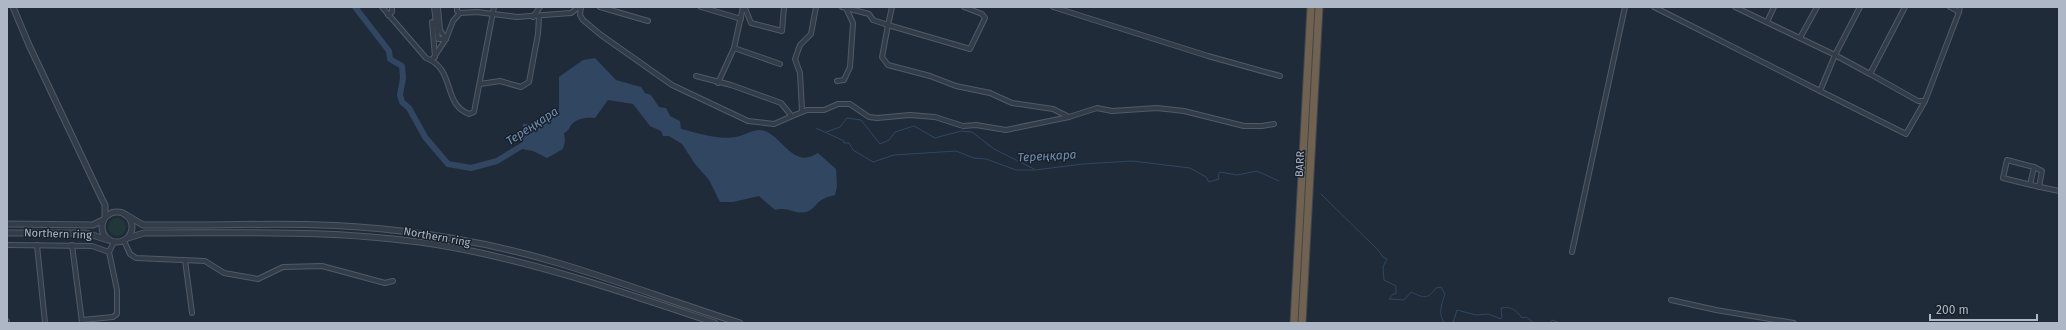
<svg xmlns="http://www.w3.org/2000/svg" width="2066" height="330" viewBox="0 0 2066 330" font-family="'Fira Sans',sans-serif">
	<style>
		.green { fill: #21373a }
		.water { fill: #314661 }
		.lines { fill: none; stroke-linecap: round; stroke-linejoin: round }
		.stream { stroke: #314661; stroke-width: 1 }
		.river { stroke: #314661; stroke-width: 6 }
		.minor-casing { stroke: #505a67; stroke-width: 6 }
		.tertiary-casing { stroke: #505a67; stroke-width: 7 }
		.motorway-casing { stroke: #3d4753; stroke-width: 9 }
		.minor { stroke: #333c49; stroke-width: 4 }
		.tertiary { stroke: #333c49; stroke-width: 5 }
		.motorway { stroke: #70624f; stroke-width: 7 }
		.labels { text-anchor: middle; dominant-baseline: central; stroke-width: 3; stroke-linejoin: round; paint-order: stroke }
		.street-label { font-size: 11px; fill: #adb7c6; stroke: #18222d }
		.water-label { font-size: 12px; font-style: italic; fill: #738eb0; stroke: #18222d }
	</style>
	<rect width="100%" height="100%" fill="#1f2b39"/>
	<circle class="green" cx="117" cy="227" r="9"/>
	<path class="water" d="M595,58l21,22 25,7 4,6 6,2 8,12 7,1 4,8 10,5 1,8c17,4 36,11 54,8 10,-1 20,-10 30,-6 19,8 29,38 53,22l18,16 1,17 -2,9c-5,1 -11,3 -15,6 -5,4 -8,10 -15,11 -10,3 -16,-6 -30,-2l-16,-14 -26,6h-13l-11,-22 -14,-16 -13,-20 -13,-8h-6l-2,-5 -11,-5 -17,-22 -25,-4 -13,18c-8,-1 -17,0 -23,6 -3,3 -3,7 -8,9l1,8 -2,8 -16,9 -14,-7 -11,-2 1,-25 25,-1 11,-12v-34l24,-17z"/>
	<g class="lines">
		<g class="stream">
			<polyline points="816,128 844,141 844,143 849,143 853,150 873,162 894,155 956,151 974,158 986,159 1016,170 1035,170 1083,164 1132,161 1190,168 1206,177 1209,182 1219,179 1218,175 1220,172 1237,175 1257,171 1279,181"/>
			<polyline points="826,132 840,127 847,118 861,120 880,144 889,140 895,132 914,126 935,138 961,131 972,132 994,149 1034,169"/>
			<path d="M1321,194l57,56 5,7 4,2 -4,8 1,13 12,6v8h-3l-4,5 15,1 7,-8c13,6 16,8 25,-4l5,-1 4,7c-3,9 -8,21 0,29"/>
			<path d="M1453,323l4,-13 19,5 12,-1 13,5 1,-2 -1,-9c10,-2 15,2 21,10l4,-1 8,6"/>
			<polyline points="1549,323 1553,320 1559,323"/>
		</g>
		<polyline class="river" points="355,7 389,51 390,59 402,66 403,78 400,95 402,102 409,108 425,137 448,164 471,168 497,161 528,142"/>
		<g class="minor-casing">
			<g id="minor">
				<path d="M382,7l44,51c30,11 16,46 43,56l5,-2 20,-105"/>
				<polyline points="438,7 440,30 446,39"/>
				<polyline points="457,7 457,11 460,13 477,12 517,17 571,13 579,7"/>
				<polyline points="581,7 580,15 583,20 601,35 672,85 748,121 774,124 790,117 790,114 781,103 731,85 696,76"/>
				<polyline points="600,7 648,21"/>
				<polyline points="701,7 741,19"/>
				<polyline points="842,7 869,14 873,20 888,25 892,7"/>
				<polyline points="964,7 982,14 985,18 970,49 888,25 882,57 888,65 930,76 956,86 990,93 1012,103 1053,109 1069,117"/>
				<polyline points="1053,7 1208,56 1280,76"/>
				<polyline points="1654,7 1820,91 1835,55 1870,74 1905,7"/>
				<polyline points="1735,7 1835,55 1860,7"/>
				<polyline points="1950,7 1959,12 1960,7"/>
				<polyline points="745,8 751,23 782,31 784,7"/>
				<polyline points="388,15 392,12 392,7"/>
				<polyline points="533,17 540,7"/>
				<polyline points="1767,22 1774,7"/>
				<polyline points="1800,38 1817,7"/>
				<polyline points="446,39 453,21 460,13"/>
				<polyline points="734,48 780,64"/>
				<polyline points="435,57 432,22 437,26"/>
				<polyline points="432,60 446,39 438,39 434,7"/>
				<polyline points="1870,74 1918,101 1925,101 1959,12"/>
				<polyline points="837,81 844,80 850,67 853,23 846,8"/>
				<polyline points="718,83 734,48 743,7"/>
				<polyline points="480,84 500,81 521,87 529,82 538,34 539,16"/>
				<polyline points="1820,91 1906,134 1925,101"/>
				<polyline points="802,111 800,73 795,59 800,45 811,34 816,7"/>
				<polyline points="790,117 807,110 824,110 838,104 850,104 869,117 877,118 910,115 935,117 963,126 976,125 1006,130 1069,117 1097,108 1112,111 1157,108 1184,111 1244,126 1262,126 1274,124"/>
				<polyline points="2034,167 2042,171 2039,187"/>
				<path d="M2030,185l4,-18 -27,-7 -4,18c19,5 37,9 56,13"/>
				<polyline points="124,241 130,254 136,258 205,261 224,273 258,279 283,267 322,266 385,283 393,281"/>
				<polyline points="7,245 92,246 109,252 114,242"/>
				<polyline points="37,245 45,323"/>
				<polyline points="72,245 82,322"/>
				<polyline points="1572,252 1625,7"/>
				<polyline points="185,260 192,313"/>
				<polyline points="1671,300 1716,310 1794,323"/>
				<polyline points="82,320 113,317 117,314 117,290 109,252"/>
				<polyline points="7,321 7,323"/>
			</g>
		</g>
		<g class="tertiary-casing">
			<g id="tertiary">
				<polyline points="13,7 29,45 101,197 105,205 105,217"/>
				<circle cx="117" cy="227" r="15"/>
				<path d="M126,215l17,10h7c84,1 167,-5 251,6 53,6 107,17 157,32 61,18 121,41 182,60"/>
				<polyline points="7,224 93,225 103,220"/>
				<polyline points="7,233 86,233 108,240"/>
				<path d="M128,238l16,-5c102,0 206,-4 307,14 91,17 177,47 264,76"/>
			</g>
		</g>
		<g class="motorway-casing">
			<g id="motorway">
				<polyline points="1294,323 1311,7"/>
				<polyline points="1302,323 1319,7"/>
			</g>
		</g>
		<use href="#minor" class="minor"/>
		<use href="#tertiary" class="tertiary"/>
		<use href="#motorway" class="motorway"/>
	</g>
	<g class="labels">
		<g class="street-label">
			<text transform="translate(1300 164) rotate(-87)">BARR</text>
			<text transform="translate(58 234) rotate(2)">Northern ring</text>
			<text transform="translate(437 237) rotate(10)">Northern ring</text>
		</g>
		<g class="water-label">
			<text transform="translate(532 126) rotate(-33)">Тереңқара</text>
			<text transform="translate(1047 156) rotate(-3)">Тереңқара</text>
		</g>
	</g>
	<rect width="2066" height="330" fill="none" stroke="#adb7c6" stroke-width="16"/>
	<path d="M1930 314v6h107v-6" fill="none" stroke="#adb7c6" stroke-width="2"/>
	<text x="1936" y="314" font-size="12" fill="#adb7c6" stroke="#18222d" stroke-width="3" paint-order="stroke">200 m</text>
</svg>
